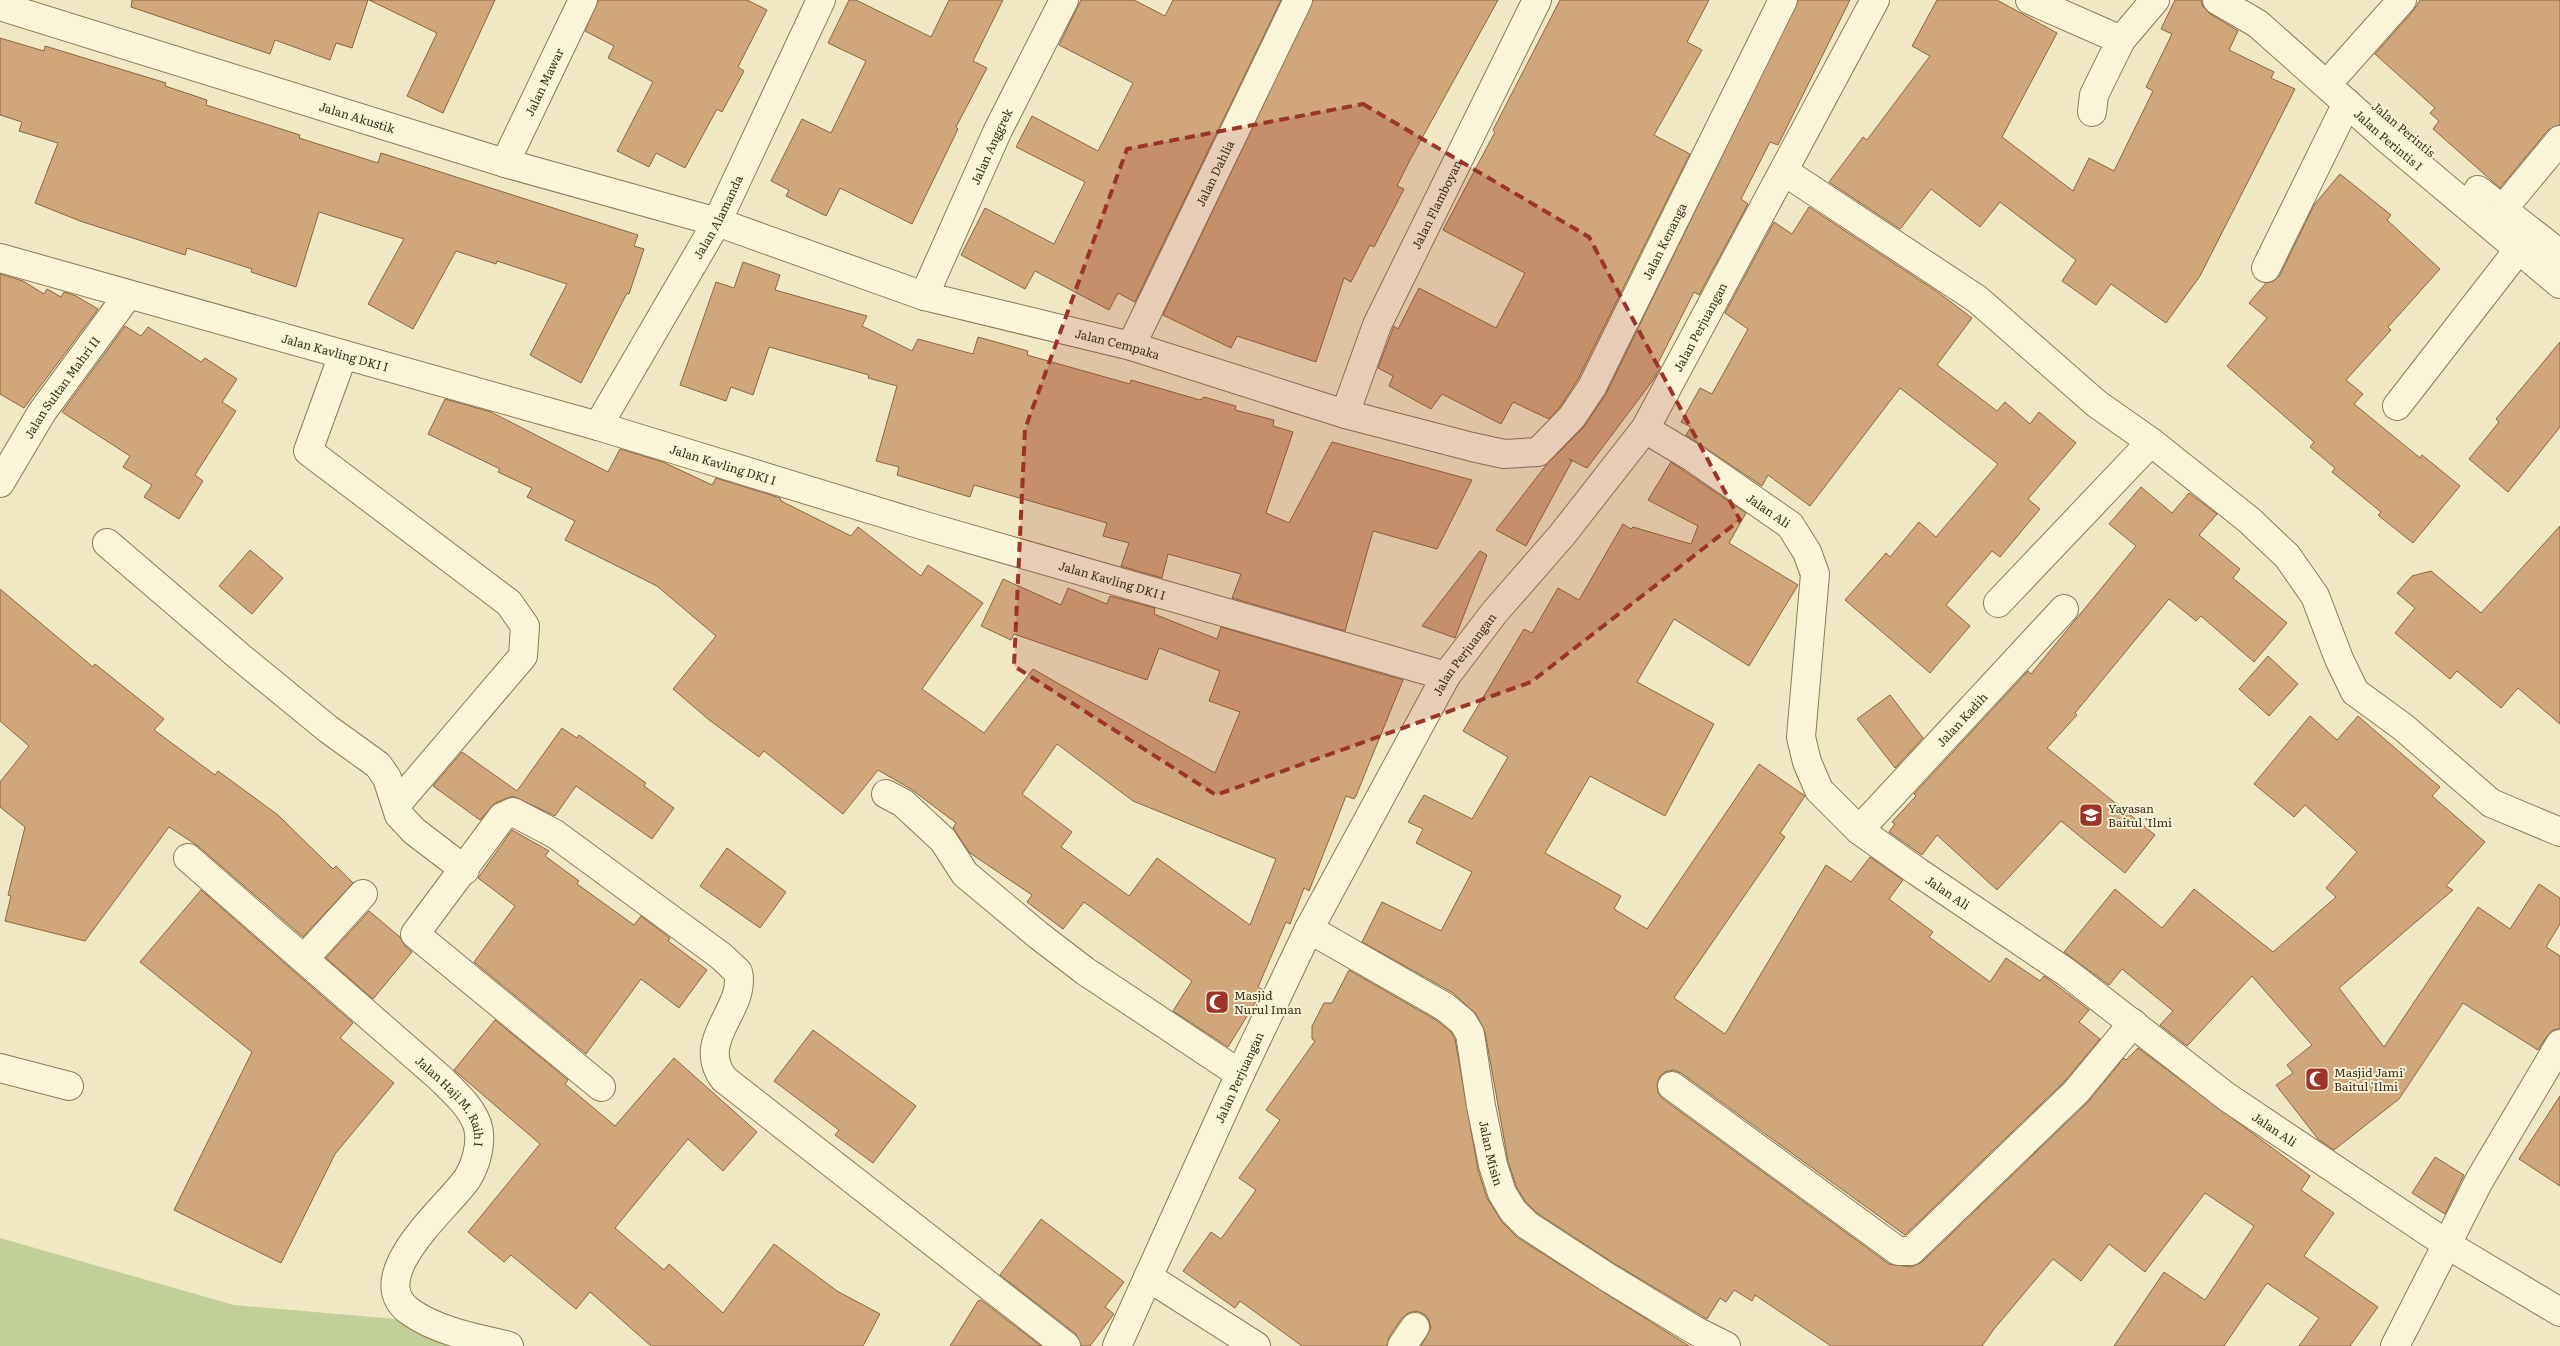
<svg xmlns="http://www.w3.org/2000/svg" width="2560" height="1346" viewBox="0 0 2560 1346" font-family="Literata,serif">
	<style>
		.green { fill: #c3cf98 }
		.building { fill: #cfa77a; stroke: #8c663f; fill-rule: evenodd }
		.lines { fill: none; stroke-linecap: round; stroke-linejoin: round }
		.minor-casing { stroke: #8c7a5a; stroke-width: 30 }
		.minor { stroke: #faf4d9; stroke-width: 28 }
		.marked { fill: #9d3428; fill-opacity: 0.2; stroke: #9d3428; stroke-width: 4; stroke-dasharray: 10 6; stroke-linejoin: round }
		.labels { text-anchor: middle; dominant-baseline: central; stroke-width: 4; stroke-linejoin: round; paint-order: stroke }
		.street-label { font-size: 12px; fill: #3c301f; stroke: #f7f1d5 }
		.poi-label { font-size: 12px; fill: #3c301f; stroke: #f7f1d5; text-anchor: start }
	</style>
	<rect width="100%" height="100%" fill="#f0e8c5"/>
	<polygon class="green" points="0,1238 234,1305 430,1322 501,1346 0,1346"/>
	<g class="building">
		<polygon points="132,0 368,0 352,48 336,43 330,60 275,40 270,54 131,7"/>
		<polygon points="369,0 495,0 443,113 407,96 437,33"/>
		<polygon points="598,0 747,0 767,10 738,67 744,71 722,112 717,109 685,168 656,153 649,167 617,151 653,82 608,58 614,46 585,31"/>
		<polygon points="849,0 856,0 931,37 949,0 1003,0 973,61 987,68 956,127 958,129 912,224 840,188 826,216 786,196 789,190 771,181 802,119 831,133 866,61 828,43"/>
		<polygon points="1081,0 1134,0 1165,16 1173,0 1281,0 1135,302 1118,293 1109,310 1035,271 1025,289 961,255 985,208 1054,244 1085,182 1016,147 1032,116 1098,151 1133,83 1059,45"/>
		<polygon points="1313,0 1498,0 1410,160 1397,186 1404,189 1374,247 1370,245 1351,282 1344,278 1316,362 1237,336 1231,348 1163,315"/>
		<polygon points="1560,0 1709,0 1687,42 1702,50 1654,135 1690,154 1578,379 1560,407 1549,419 1513,402 1501,424 1442,394 1431,409 1389,386 1393,376 1378,368 1394,326 1398,329 1419,288 1496,328 1525,273 1443,230 1495,132 1493,130"/>
		<polygon points="1798,0 1850,0 1778,145 1770,142 1741,199 1748,204 1699,295 1694,292 1657,365 1661,367 1653,380 1587,468 1569,459 1572,461 1526,546 1496,530 1547,464 1583,428 1606,394"/>
		<polygon points="1937,0 1997,0 2057,33 2002,137 2073,191 2089,158 2114,171 2153,91 2146,87 2172,34 2161,29 2175,0 2201,0 2203,7 2209,13 2238,31 2229,50 2274,72 2271,78 2295,89 2200,276 2166,323 2111,284 2096,305 2062,281 2076,260 2000,202 1980,227 1931,189 1900,229 1829,182 1863,137 1867,140 1930,56 1912,46"/>
		<polygon points="2420,0 2560,0 2560,125 2548,130 2500,188 2433,129 2439,121 2430,113 2435,108 2375,54 2414,10"/>
		<polygon points="0,38 44,51 45,46 166,83 165,86 207,100 206,105 300,135 299,138 378,163 381,153 638,235 634,246 644,249 629,294 627,293 581,383 530,355 567,284 497,261 496,264 456,251 413,329 368,304 404,239 319,212 296,287 251,272 252,269 187,248 185,255 80,221 35,203 58,143 19,131 22,122 0,115"/>
		<polygon points="2340,174 2391,215 2387,220 2440,269 2388,327 2391,330 2346,380 2363,394 2354,404 2420,458 2422,455 2460,486 2413,543 2378,515 2381,512 2332,472 2335,468 2310,447 2314,442 2227,366 2267,318 2249,303 2266,283 2274,281 2280,275 2314,205"/>
		<polygon points="1809,207 1939,293 1972,318 1937,365 1997,411 2005,402 2030,424 2039,412 2076,443 2028,499 2040,509 2000,557 1992,551 1946,605 1970,626 1930,673 1845,600 1886,553 1890,557 1919,522 1936,537 1998,464 1900,388 1810,506 1768,475 1762,486 1686,435 1691,427 1681,422 1700,388 1712,394 1748,329 1725,313 1774,222 1792,234"/>
		<polygon points="743,262 780,275 775,290 867,316 862,326 912,351 918,339 973,354 978,337 1028,351 1027,355 1130,384 1131,380 1200,400 1204,397 1236,406 1235,410 1274,420 1273,426 1293,432 1266,513 1289,523 1332,442 1472,480 1437,549 1373,531 1345,631 1232,598 1241,574 1168,554 1162,578 1121,566 1129,543 1103,536 1107,523 974,485 970,497 897,475 899,467 876,461 897,386 868,378 869,375 769,347 753,395 731,387 726,401 680,385 716,282 734,288"/>
		<polygon points="0,274 23,281 44,294 47,289 61,297 64,292 76,296 98,309 24,408 0,394"/>
		<polygon points="125,326 141,336 148,327 201,362 205,358 237,379 222,402 236,411 195,475 203,481 179,519 144,497 152,485 123,467 130,456 62,412"/>
		<polygon points="2560,342 2560,427 2508,492 2469,459 2499,422 2496,419"/>
		<path d="M445,399l46,13 117,60 12,-23 43,13 49,23 4,-7 64,20 1,3 70,35 7,-9 63,49 7,-11 55,38 -61,86 62,44 49,-64 182,104 25,-61 -31,-11 11,-30 -61,-23 -12,32 -133,-46 -3,6 -30,-14 22,-47 58,26 7,-17 39,16 3,-8 45,12 -1,6 63,25 4,-12 182,53 -47,116 -2,3 -8,-3 -37,95 -5,-3 -14,36 -4,-2 -28,65 5,3 -35,57 -55,-36 19,-30 -108,-79 -21,27 -36,-27 5,-7 -62,-42 -17,-25 3,-5 -45,-34 -33,-19 -35,44 -79,-63 -5,6 -51,-38 -35,-30 43,-53 -59,-50 -92,-46 10,-19 -48,-24 5,-9 -34,-16 2,-3 -72,-35zM1057,744l76,57 143,58 -26,66 -93,-67 -28,38 -68,-49 11,-15 -50,-38z"/>
		<polygon points="1671,462 1746,513 1729,543 1798,585 1749,666 1674,619 1637,682 1714,724 1665,816 1590,776 1545,853 1621,896 1614,909 1647,929 1759,764 1805,796 1780,833 1785,837 1674,998 1725,1034 1826,865 1851,882 1870,857 1903,880 1889,899 1933,932 1929,937 1990,982 2006,958 2040,981 2044,976 2089,1010 2079,1022 2100,1039 2065,1081 1905,1235 1681,1073 1673,1070 1665,1072 1660,1076 1657,1084 1658,1093 1663,1099 1889,1264 1911,1267 1922,1262 2087,1103 2124,1058 2126,1060 2138,1048 2310,1176 2301,1190 2334,1213 2304,1256 2378,1307 2350,1346 2299,1346 2319,1318 2267,1283 2224,1346 2114,1346 2164,1272 2205,1300 2254,1226 2205,1193 2145,1272 2109,1244 2081,1281 2053,1259 1994,1329 1982,1346 1831,1346 1755,1295 1752,1301 1734,1290 1726,1302 1720,1298 1707,1319 1615,1264 1537,1213 1525,1201 1516,1186 1508,1161 1485,1032 1476,1014 1453,993 1362,942 1382,902 1441,931 1472,872 1416,843 1423,829 1408,822 1424,795 1472,819 1508,757 1463,731 1524,629 1532,633 1558,588 1579,600 1623,524 1631,529 1633,527 1691,544 1698,526 1648,500"/>
		<polygon points="2141,487 2172,513 2189,493 2217,514 2199,535 2240,569 2233,578 2287,623 2254,662 2201,616 2196,621 2169,599 2075,713 2077,715 2047,748 2155,835 2125,873 2061,821 1997,890 1937,835 1922,855 1889,832 1895,824 1892,822 1916,796 1914,794 2028,671 2031,674 2136,546 2109,524"/>
		<polygon points="2560,526 2560,724 2518,688 2501,708 2457,671 2450,679 2395,633 2415,608 2397,593 2412,576 2431,571 2481,613"/>
		<polygon points="250,550 283,578 252,614 219,586"/>
		<polygon points="1480,551 1487,555 1455,638 1422,626"/>
		<polygon points="0,589 93,667 95,664 164,719 154,730 215,775 218,771 278,815 333,869 336,866 353,883 303,937 198,846 169,827 85,941 5,921 11,896 8,895 25,827 0,807 0,782 29,746 0,721"/>
		<polygon points="2268,656 2298,684 2269,716 2239,689"/>
		<polygon points="1890,695 1923,738 1895,768 1857,719"/>
		<polygon points="2310,716 2337,740 2358,716 2440,787 2432,796 2485,842 2446,886 2453,890 2339,988 2384,1047 2478,907 2510,929 2539,884 2560,898 2560,924 2546,947 2560,956 2560,1028 2553,1030 2547,1036 2538,1050 2463,1003 2399,1099 2334,1150 2318,1139 2276,1085 2293,1073 2287,1065 2312,1045 2252,976 2187,1046 2160,1025 2173,1011 2122,969 2109,985 2064,952 2115,889 2162,928 2194,889 2273,952 2336,897 2326,888 2357,852 2305,805 2294,817 2254,784"/>
		<polygon points="562,728 577,738 579,735 646,783 644,786 674,808 652,839 576,786 555,816 513,796 495,803 480,820 433,786 462,752 517,791"/>
		<polygon points="512,830 549,851 545,856 579,881 577,884 634,925 641,916 670,938 668,941 707,970 679,1008 641,979 586,1054 474,962 515,906 478,878"/>
		<polygon points="727,848 786,892 760,928 700,886"/>
		<polygon points="201,890 353,1023 340,1038 394,1083 335,1154 281,1263 174,1210 252,1052 140,962"/>
		<polygon points="369,911 400,937 405,946 412,952 373,999 326,958"/>
		<polygon points="1349,970 1436,1020 1451,1032 1455,1039 1478,1170 1487,1198 1502,1222 1518,1238 1689,1346 1421,1346 1431,1328 1429,1320 1424,1314 1416,1311 1408,1313 1402,1318 1389,1337 1387,1346 1302,1346 1240,1301 1235,1308 1183,1271 1211,1232 1221,1239 1256,1190 1239,1178 1280,1120 1266,1110 1315,1041 1312,1039 1312,1026 1324,1003 1332,1003"/>
		<polygon points="495,1020 568,1080 565,1084 615,1126 674,1058 757,1132 723,1171 688,1139 615,1228 664,1270 669,1264 723,1313 774,1244 837,1291 880,1314 863,1346 651,1346 590,1292 576,1309 511,1255 504,1262 468,1232 540,1144 454,1070"/>
		<polygon points="813,1030 916,1106 873,1163 835,1135 839,1130 774,1081"/>
		<polygon points="2560,1096 2560,1186 2519,1159"/>
		<polygon points="2435,1157 2464,1175 2445,1214 2412,1193"/>
		<polygon points="1041,1219 1124,1282 1105,1307 1114,1314 1090,1346 1081,1346 1076,1334 1000,1275"/>
		<polygon points="981,1300 1041,1346 950,1346 978,1301"/>
	</g>
	<g class="lines">
		<g class="minor-casing">
			<g id="minor">
				<polyline points="2030,0 2121,40 2094,95 2092,112"/>
				<path id="s1" d="M2217,0l41,24 128,114 174,146"/>
				<path id="s2" d="M0,6l505,157 212,59 207,74 207,50 214,68 127,33 32,7 34,-2 34,-35 20,-30 191,-387"/>
				<polyline points="2121,40 2155,0"/>
				<polyline points="2337,73 2402,0"/>
				<path id="s3" d="M505,163l78,-163"/>
				<polyline points="1785,172 1977,299 2097,404 2151,442 2249,520 2287,556 2315,596 2339,659 2355,692 2403,727 2491,803 2560,832"/>
				<polyline points="2478,190 2560,254"/>
				<polyline points="2502,210 2560,140"/>
				<path id="s4" d="M0,258l598,168 327,100 521,150"/>
				<polyline points="2266,268 2347,103"/>
				<path id="s5" d="M924,296l74,-166 66,-130"/>
				<path id="s6" d="M1131,346l167,-346"/>
				<polyline points="343,355 308,451 509,603 525,626 523,656 397,804"/>
				<polyline points="2397,406 2519,249"/>
				<path id="s7" d="M1345,414l32,-89 160,-325"/>
				<path id="s8" d="M598,426l119,-204 104,-222"/>
				<path id="s9" d="M1645,429l47,28 98,68 17,27 8,22 -14,163 6,25 12,28 40,40 59,42 148,100 161,125 221,148 112,67"/>
				<path id="s10" d="M0,483l42,-71 86,-117"/>
				<polyline points="107,543 240,657 328,729 378,765 387,778 399,815 414,831 465,870"/>
				<polyline points="1998,603 2151,442"/>
				<polyline points="886,794 903,803 943,840 965,874 1038,935 1085,971 1240,1074"/>
				<path id="s11" d="M1859,830l205,-221"/>
				<path id="s12" d="M188,858l251,219c14,14 31,28 38,47 6,17 -1,41 -10,55 -19,28 -108,100 -55,134 28,19 65,25 97,33"/>
				<path id="s13" d="M1309,929l136,78 18,15 7,12 11,72 12,59 9,28 11,18 14,14 80,52 89,54 30,15"/>
				<polyline points="304,959 363,894"/>
				<polyline points="0,1068 69,1086"/>
				<polyline points="1672,1086 1898,1251 1911,1251 2076,1092 2133,1023"/>
				<path d="M601,1087l-186,-153 87,-117 11,-5 42,22 166,122 17,16c9,37 -44,68 -14,107l342,267"/>
				<polyline points="1148,1277 1256,1346"/>
				<path id="s14" d="M1117,1346l123,-272 69,-145 137,-253 48,-63 68,-78 83,-106 230,-429"/>
				<polyline points="1402,1346 1415,1327"/>
				<polyline points="2395,1346 2479,1181 2560,1044"/>
			</g>
		</g>
		<use href="#minor" class="minor"/>
	</g>
	<path class="marked" d="M1363,104l226,133 151,283 -209,162 -315,113 -202,-129 11,-237 102,-280z"/>
	<defs>
		<g id="school-square" transform="scale(1.25)"><rect x="-9" y="-9" width="18" height="18" rx="4" fill="#9d3428" stroke="#f7f1d5"/><path d="M0-5L7-2L0 1L-7-2ZM-4 1L0 2.5L4 1V4Q0 6-4 4Z" fill="#fff"/></g>
		<g id="mosque-square" transform="scale(1.25)"><rect x="-9" y="-9" width="18" height="18" rx="4" fill="#9d3428" stroke="#f7f1d5"/><path d="M3.5-4.9A6 6 0 1 0 3.5 4.9A5 5 0 1 1 3.5-4.9Z" fill="#fff"/></g>
	</defs>
	<g fill-rule="evenodd">
		<use href="#school-square" x="2091" y="815"/>
		<use href="#mosque-square" x="1217" y="1002"/>
		<use href="#mosque-square" x="2317" y="1079"/>
	</g>
	<g class="labels">
		<g class="street-label">
			<text stroke="none"><textPath href="#s3" startOffset="90">Jalan Mawar</textPath></text>
			<text stroke="none"><textPath href="#s2" startOffset="374">Jalan Akustik</textPath></text>
			<text transform="translate(2404 129) rotate(40)">Jalan Perintis</text>
			<text stroke="none"><textPath href="#s1" startOffset="222">Jalan Perintis I</textPath></text>
			<text stroke="none"><textPath href="#s5" startOffset="164">Jalan Anggrek</textPath></text>
			<text stroke="none"><textPath href="#s6" startOffset="192">Jalan Dahlia</textPath></text>
			<text stroke="none"><textPath href="#s7" startOffset="229">Jalan Flamboyan</textPath></text>
			<text stroke="none"><textPath href="#s8" startOffset="241">Jalan Alamanda</textPath></text>
			<text stroke="none"><textPath href="#s2" startOffset="1852">Jalan Kenanga</textPath></text>
			<text stroke="none"><textPath href="#s14" startOffset="1180">Jalan Perjuangan</textPath></text>
			<text stroke="none"><textPath href="#s2" startOffset="1168">Jalan Cempaka</textPath></text>
			<text stroke="none"><textPath href="#s4" startOffset="348">Jalan Kavling DKI I</textPath></text>
			<text stroke="none"><textPath href="#s10" startOffset="114">Jalan Sultan Mahri II</textPath></text>
			<text stroke="none"><textPath href="#s4" startOffset="752">Jalan Kavling DKI I</textPath></text>
			<text stroke="none"><textPath href="#s9" startOffset="148">Jalan Ali</textPath></text>
			<text stroke="none"><textPath href="#s4" startOffset="1158">Jalan Kavling DKI I</textPath></text>
			<text stroke="none"><textPath href="#s14" startOffset="775">Jalan Perjuangan</textPath></text>
			<text stroke="none"><textPath href="#s11" startOffset="151">Jalan Kadih</textPath></text>
			<text stroke="none"><textPath href="#s9" startOffset="614">Jalan Ali</textPath></text>
			<text stroke="none"><textPath href="#s14" startOffset="295">Jalan Perjuangan</textPath></text>
			<text stroke="none"><textPath href="#s12" startOffset="361">Jalan Haji M. Raih I</textPath></text>
			<text stroke="none"><textPath href="#s9" startOffset="1018">Jalan Ali</textPath></text>
			<text stroke="none"><textPath href="#s13" startOffset="315">Jalan Misin</textPath></text>
		</g>
		<g class="poi-label">
			<text x="2108" y="808">Yayasan<tspan x="2108" dy="14">Baitul 'Ilmi</tspan></text>
			<text x="1234" y="995">Masjid<tspan x="1234" dy="14">Nurul Iman</tspan></text>
			<text x="2334" y="1072">Masjid Jami'<tspan x="2334" dy="14">Baitul 'Ilmi</tspan></text>
		</g>
	</g>
</svg>
